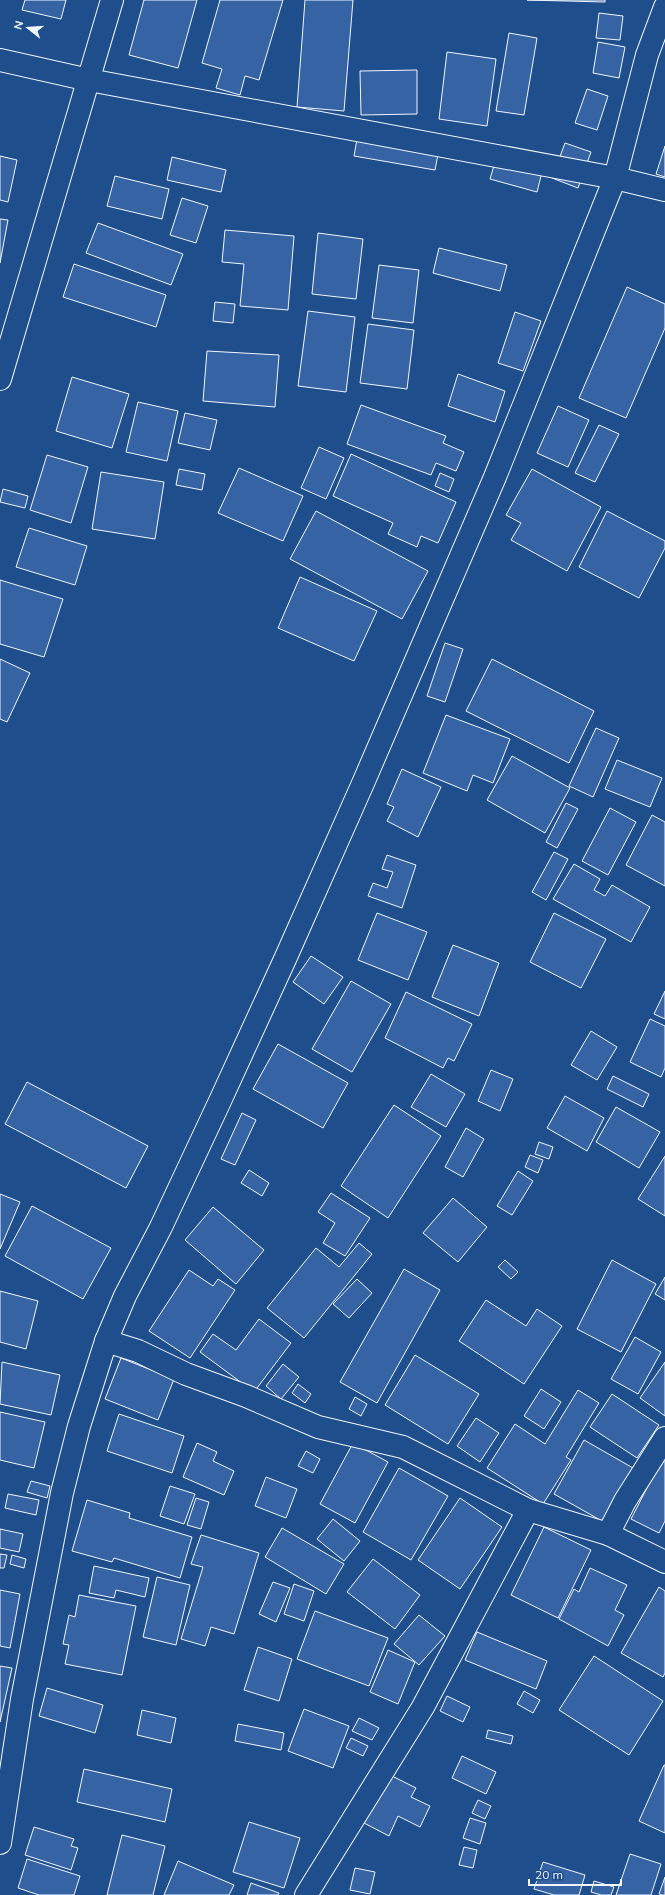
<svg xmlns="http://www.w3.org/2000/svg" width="665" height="1895" viewBox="0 0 665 1895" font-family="Mulish,sans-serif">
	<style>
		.building { fill: #3563a3; stroke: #f2f6ff }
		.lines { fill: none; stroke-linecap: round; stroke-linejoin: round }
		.street-casing { stroke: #f2f6ff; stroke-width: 24 }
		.secondary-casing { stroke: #f2f6ff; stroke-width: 24 }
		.street { stroke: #1f4e8c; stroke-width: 22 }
		.secondary { stroke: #1f4e8c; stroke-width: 22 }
	</style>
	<rect width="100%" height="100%" fill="#1f4e8c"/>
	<g class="building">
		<polygon points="25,0 66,0 61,19 22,10"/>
		<polygon points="144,0 197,0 178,68 129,55"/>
		<polygon points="220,0 283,0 259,80 245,76 240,95 216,88 222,69 202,63"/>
		<polygon points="305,0 353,0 344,111 297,107"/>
		<polygon points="527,0 605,0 605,2"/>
		<polygon points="599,13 623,16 620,40 596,38"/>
		<polygon points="509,33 537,38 524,115 496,111"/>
		<polygon points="598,42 625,47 619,78 593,73"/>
		<polygon points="447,52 496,59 487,126 439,119"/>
		<polygon points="417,70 417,114 361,115 360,71"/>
		<polygon points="587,89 608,96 597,130 575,123"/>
		<polygon points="358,134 439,149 435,170 354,156"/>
		<polygon points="565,143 591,152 578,188 552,178"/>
		<polygon points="665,146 665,177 656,174"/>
		<polygon points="497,155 543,168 537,192 490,179"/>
		<polygon points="0,156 17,160 8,202 0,200"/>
		<polygon points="172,157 226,170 221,192 167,180"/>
		<polygon points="115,176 169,189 162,219 107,206"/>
		<polygon points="182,198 208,206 196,243 170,235"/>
		<polygon points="0,219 8,220 0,263"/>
		<polygon points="98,223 183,254 171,285 86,253"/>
		<polygon points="225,230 294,236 288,310 240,306 244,264 222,262"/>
		<polygon points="318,233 363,239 356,299 312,294"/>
		<polygon points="439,248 507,265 500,291 433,273"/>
		<polygon points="74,264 166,295 156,327 63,297"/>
		<polygon points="379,265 419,270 413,323 372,318"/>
		<polygon points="627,287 665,304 665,328 626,418 579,398"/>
		<polygon points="215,302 235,304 233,323 213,321"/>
		<polygon points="308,311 355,317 346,392 298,386"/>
		<polygon points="515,312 541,321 523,371 498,363"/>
		<polygon points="368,324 414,330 407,389 360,383"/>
		<polygon points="207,351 279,355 275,407 203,401"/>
		<polygon points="458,374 505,391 495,422 448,406"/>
		<polygon points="72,377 129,394 112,448 56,431"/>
		<polygon points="138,402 178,411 167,461 126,452"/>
		<polygon points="361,405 446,436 443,443 464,452 456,471 436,463 431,475 347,444"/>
		<polygon points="558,406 589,420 568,467 537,453"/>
		<polygon points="185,413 217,420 210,450 178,443"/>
		<polygon points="599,425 619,434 595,482 575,473"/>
		<polygon points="319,447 344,458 326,499 301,488"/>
		<polygon points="351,454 456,502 438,543 421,536 417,547 388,534 393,523 333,496"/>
		<polygon points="47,455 88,467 71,523 30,510"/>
		<polygon points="239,468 303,496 283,541 218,513"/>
		<polygon points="179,469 205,474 202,490 176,485"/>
		<polygon points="532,469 601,507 567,571 511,540 521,523 506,515"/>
		<polygon points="101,472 164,482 155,539 92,529"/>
		<polygon points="440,473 454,479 449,492 435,486"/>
		<polygon points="3,489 28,496 25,508 0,502"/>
		<polygon points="316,511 428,571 402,619 290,559"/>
		<polygon points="607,511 665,541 665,548 639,598 579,567"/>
		<polygon points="29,528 87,546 75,585 16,567"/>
		<polygon points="300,577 377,611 354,661 278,628"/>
		<polygon points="0,580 63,599 44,657 0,644"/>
		<polygon points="445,643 463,649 445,702 427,696"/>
		<polygon points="0,659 30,673 7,722 0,719"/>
		<polygon points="492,659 594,711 569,763 466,711"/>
		<polygon points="446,715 510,739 493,783 473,775 467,791 423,773"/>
		<polygon points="596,728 619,738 593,797 569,786"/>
		<polygon points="512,756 570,788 545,833 487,800"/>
		<polygon points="617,760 662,778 650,807 605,789"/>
		<polygon points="402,769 441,787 418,837 387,821 394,807 387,804"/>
		<polygon points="566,803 578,809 557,848 546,842"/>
		<polygon points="610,808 636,822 608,875 582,861"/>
		<polygon points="652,815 665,822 665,886 626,865"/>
		<polygon points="554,852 568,859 546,900 532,892"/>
		<polygon points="387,855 416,865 402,908 368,896 373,883 387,888 393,872 382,869"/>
		<polygon points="574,864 600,879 594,890 605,896 612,885 650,907 631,942 553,899"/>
		<polygon points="377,913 427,932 408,980 358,960"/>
		<polygon points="554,913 606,939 581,988 530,962"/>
		<polygon points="453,945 499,963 479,1016 432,997"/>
		<polygon points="311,956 343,977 324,1004 293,982"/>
		<polygon points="351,981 391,1004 352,1072 312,1049"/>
		<polygon points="665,991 665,1019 654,1014"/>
		<polygon points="406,992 472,1024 454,1061 448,1058 443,1068 385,1038"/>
		<polygon points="650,1019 665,1026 665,1068 661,1077 630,1062"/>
		<polygon points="591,1031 617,1047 597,1080 571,1065"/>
		<polygon points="278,1044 348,1083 323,1128 253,1089"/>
		<polygon points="491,1070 513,1079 500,1111 478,1101"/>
		<polygon points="431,1074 465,1094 446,1127 411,1107"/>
		<polygon points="613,1076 649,1094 643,1107 607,1089"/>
		<polygon points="27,1082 148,1146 126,1188 5,1124"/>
		<polygon points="565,1096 604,1118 587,1151 547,1128"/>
		<polygon points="394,1105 441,1136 388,1218 341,1186"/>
		<polygon points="616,1107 660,1132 639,1168 596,1142"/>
		<polygon points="242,1113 256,1120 235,1165 221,1159"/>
		<polygon points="466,1128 484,1139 463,1177 445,1167"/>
		<polygon points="539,1142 553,1147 549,1159 535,1154"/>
		<polygon points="530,1155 543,1160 538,1173 525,1167"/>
		<polygon points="665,1156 665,1216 638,1199"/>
		<polygon points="249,1170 269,1183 262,1196 241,1183"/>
		<polygon points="518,1171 533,1181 512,1215 497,1206"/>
		<polygon points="331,1193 370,1218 345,1256 323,1243 335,1223 318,1212"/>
		<polygon points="0,1194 20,1202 0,1249"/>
		<polygon points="453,1198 487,1227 458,1262 423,1233"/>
		<polygon points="32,1206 111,1248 83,1299 5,1256"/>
		<polygon points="213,1207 264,1250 236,1284 185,1240"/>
		<polygon points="359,1243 372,1254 304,1338 267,1308 316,1248 339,1267"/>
		<polygon points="505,1260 518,1272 511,1279 498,1267"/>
		<polygon points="612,1260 656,1284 621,1352 577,1329"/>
		<polygon points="404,1269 440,1290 377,1403 340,1382"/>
		<polygon points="189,1270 213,1286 218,1279 235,1290 190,1358 149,1331"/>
		<polygon points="665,1277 665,1300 655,1294"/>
		<polygon points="357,1279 372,1293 349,1318 333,1304"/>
		<polygon points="0,1291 38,1301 26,1349 0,1342"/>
		<polygon points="486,1300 526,1326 537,1309 562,1326 524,1384 459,1341"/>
		<polygon points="259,1319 291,1343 254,1392 200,1352 213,1334 236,1350"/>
		<polygon points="635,1337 661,1352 638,1394 611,1379"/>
		<polygon points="415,1355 479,1394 448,1444 385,1405"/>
		<polygon points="121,1358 174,1379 158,1420 105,1399"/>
		<polygon points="2,1362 60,1375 51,1415 0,1404"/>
		<polygon points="665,1362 665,1416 640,1398"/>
		<polygon points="283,1364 299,1377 281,1399 266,1386"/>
		<polygon points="298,1384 311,1394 305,1403 292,1393"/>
		<polygon points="541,1389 561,1402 544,1429 524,1416"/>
		<polygon points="578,1390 599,1403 566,1457 571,1460 543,1504 487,1468 515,1424 545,1444"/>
		<polygon points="612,1394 659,1425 637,1458 590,1427"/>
		<polygon points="355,1397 367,1404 361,1416 349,1409"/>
		<polygon points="0,1412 45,1422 34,1468 0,1460"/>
		<polygon points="119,1414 184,1436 172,1473 107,1451"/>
		<polygon points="476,1418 499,1433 480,1462 457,1446"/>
		<polygon points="584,1440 633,1468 602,1521 554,1494"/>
		<polygon points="197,1443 217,1452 213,1461 234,1471 224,1495 183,1477"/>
		<polygon points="353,1443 388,1462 355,1523 320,1504"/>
		<polygon points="306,1451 320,1459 313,1473 298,1466"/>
		<polygon points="665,1453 665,1521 659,1533 631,1519"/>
		<polygon points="399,1468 448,1496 411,1560 363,1532"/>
		<polygon points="266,1477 297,1489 286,1518 255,1506"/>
		<polygon points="31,1481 50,1486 47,1498 27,1492"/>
		<polygon points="170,1486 195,1494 184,1524 160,1516"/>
		<polygon points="8,1494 39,1500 36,1515 5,1508"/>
		<polygon points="196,1498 209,1502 201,1529 187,1525"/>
		<polygon points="460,1498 502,1527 460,1589 418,1560"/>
		<polygon points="87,1500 130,1513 129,1518 192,1537 180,1578 114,1558 112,1562 72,1551"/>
		<polygon points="333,1519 360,1541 344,1561 317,1539"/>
		<polygon points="544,1527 591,1550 558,1618 511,1595"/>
		<polygon points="282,1528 344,1564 326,1594 265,1557"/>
		<polygon points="0,1529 23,1534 19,1552 0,1548"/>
		<polygon points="201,1535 259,1553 234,1634 211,1627 205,1646 181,1639 203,1567 191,1564"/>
		<polygon points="0,1554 7,1555 4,1568 0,1568"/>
		<polygon points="12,1555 26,1559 24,1568 10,1564"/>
		<polygon points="373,1559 420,1595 395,1629 347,1592"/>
		<polygon points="94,1566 149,1578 145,1597 116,1590 114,1598 89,1593"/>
		<polygon points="590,1568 627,1585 615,1610 624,1615 608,1646 559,1619 574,1589 579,1592"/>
		<polygon points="157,1577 190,1585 176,1645 143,1637"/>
		<polygon points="273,1582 290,1588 276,1622 259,1614"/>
		<polygon points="294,1584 314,1591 304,1621 284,1614"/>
		<polygon points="659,1587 665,1591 665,1673 663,1677 621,1653"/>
		<polygon points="0,1590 20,1594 10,1648 0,1646"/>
		<polygon points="79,1595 136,1606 122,1675 65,1664 69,1645 63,1644 69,1615 75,1617"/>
		<polygon points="315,1611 388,1638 369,1686 297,1659"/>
		<polygon points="419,1615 445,1636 419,1665 394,1644"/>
		<polygon points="477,1632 547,1661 536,1689 465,1660"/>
		<polygon points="258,1647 292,1659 279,1701 244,1690"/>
		<polygon points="388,1650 415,1662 398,1704 370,1692"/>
		<polygon points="594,1656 663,1701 629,1755 559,1710"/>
		<polygon points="0,1666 12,1668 0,1722"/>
		<polygon points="47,1688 103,1705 95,1733 39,1716"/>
		<polygon points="524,1691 540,1700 533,1713 517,1704"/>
		<polygon points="447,1696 470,1707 463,1722 440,1711"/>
		<polygon points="304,1709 349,1726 333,1768 288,1751"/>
		<polygon points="142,1710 176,1718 171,1743 137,1735"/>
		<polygon points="359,1718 379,1728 372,1740 352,1731"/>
		<polygon points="238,1724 284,1733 281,1750 235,1741"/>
		<polygon points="488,1730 513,1736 511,1744 486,1738"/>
		<polygon points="351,1738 368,1746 363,1756 346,1748"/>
		<polygon points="462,1756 496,1772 486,1794 452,1778"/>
		<polygon points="664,1765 665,1765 665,1833 639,1821"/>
		<polygon points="84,1769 172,1789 165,1822 77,1802"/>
		<polygon points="388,1774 416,1788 411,1797 430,1806 420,1827 398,1816 389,1836 364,1823"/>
		<polygon points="478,1800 491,1806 485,1819 472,1813"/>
		<polygon points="470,1818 486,1823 480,1844 463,1838"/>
		<polygon points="249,1822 300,1838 284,1888 233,1872"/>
		<polygon points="34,1827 74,1839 71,1846 78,1848 71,1870 25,1855"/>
		<polygon points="122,1835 165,1846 153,1895 107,1895"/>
		<polygon points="464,1847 477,1850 473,1868 459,1865"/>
		<polygon points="630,1854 661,1864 651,1895 616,1895"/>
		<polygon points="27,1859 80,1876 74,1895 39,1895 18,1888"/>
		<polygon points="178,1861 234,1885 229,1895 164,1895"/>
		<polygon points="543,1862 585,1875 579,1895 554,1895 534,1889"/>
		<polygon points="355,1868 375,1872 370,1894 350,1890"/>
		<polygon points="665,1877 665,1895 662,1895 659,1894"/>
		<polygon points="594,1881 614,1887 611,1895 601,1895 591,1892"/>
		<polygon points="251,1883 279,1893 278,1895 247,1895"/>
	</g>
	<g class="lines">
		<g class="street-casing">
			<g id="street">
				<polyline points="0,379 112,0"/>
				<polyline points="106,1341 138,1351 186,1374 246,1396 318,1427 403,1447 528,1510 608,1534 665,1562"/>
				<polyline points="608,1534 625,1501 665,1438"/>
				<polyline points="0,1843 22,1699 62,1493 79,1426 106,1341 125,1296 161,1227 220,1101 286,957 364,781 495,477 615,178 647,55 665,7"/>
				<polyline points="306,1895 423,1707 528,1510"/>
			</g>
		</g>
		<g class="secondary-casing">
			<polyline id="secondary" points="0,60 89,80 615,178 665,190"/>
		</g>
		<use href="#street" class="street"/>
		<use href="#secondary" class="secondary"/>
	</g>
	<g transform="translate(28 28) rotate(287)" stroke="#1f4e8c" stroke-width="3" paint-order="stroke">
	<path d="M0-3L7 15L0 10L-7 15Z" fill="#f2f6ff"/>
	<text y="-6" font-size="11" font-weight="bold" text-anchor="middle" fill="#f2f6ff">N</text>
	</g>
	<path d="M529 1879v6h92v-6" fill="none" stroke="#f2f6ff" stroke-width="2"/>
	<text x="535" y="1879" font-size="12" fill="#f2f6ff" stroke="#1f4e8c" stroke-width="3" paint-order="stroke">20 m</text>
</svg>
